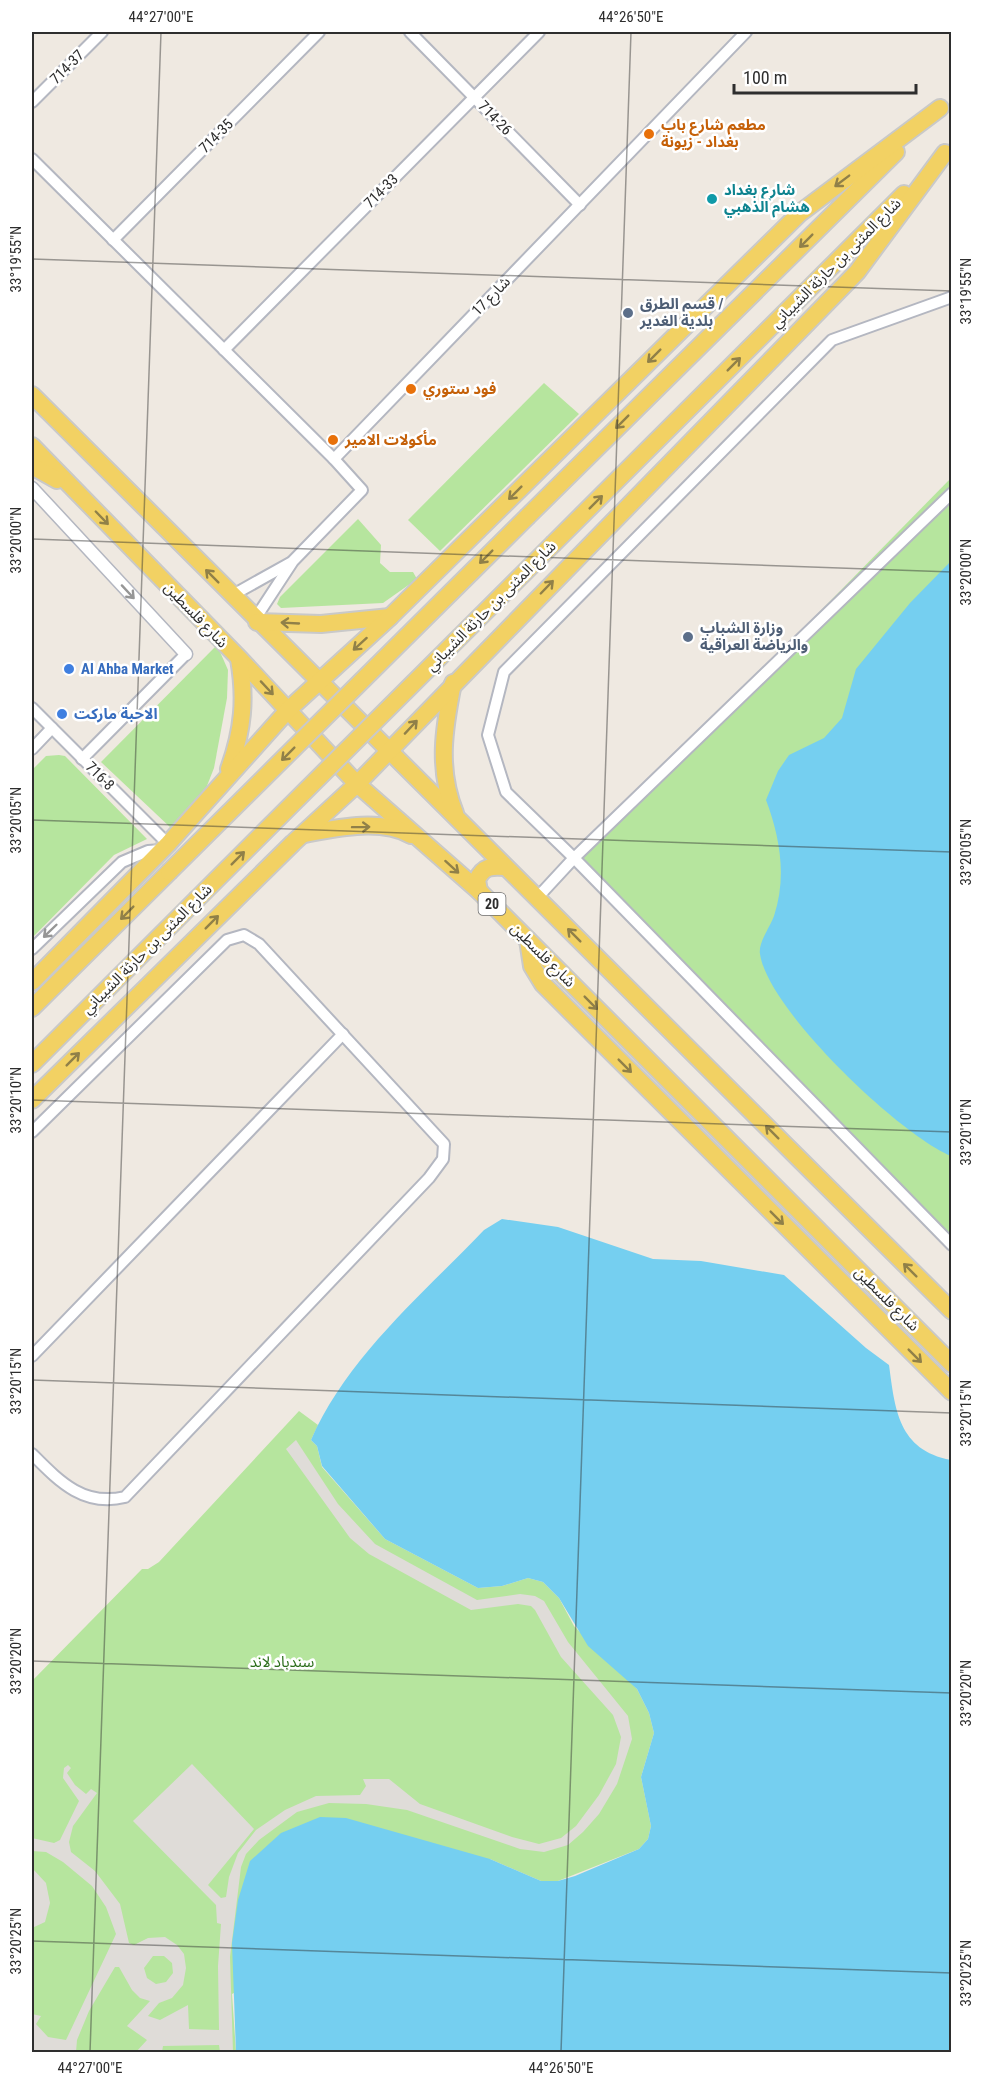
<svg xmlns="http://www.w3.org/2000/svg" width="983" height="2084" viewBox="0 0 983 2084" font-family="'Roboto Condensed','Noto Sans Arabic',sans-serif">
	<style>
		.green { fill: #b6e59e }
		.plaza { fill: #dfdcd8; fill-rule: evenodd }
		.water { fill: #75cff0 }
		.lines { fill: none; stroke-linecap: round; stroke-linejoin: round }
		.minor-casing { stroke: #b4b7c1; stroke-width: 14 }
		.tertiary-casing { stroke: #b4b7c1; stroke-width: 15 }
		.primary-casing { stroke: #c9c9c9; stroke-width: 20 }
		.minor { stroke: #fff; stroke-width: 10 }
		.tertiary { stroke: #fff; stroke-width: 12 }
		.primary { stroke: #f2d163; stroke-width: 16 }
		.primary-bridge-casing { stroke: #c9c9c9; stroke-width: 20; stroke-linecap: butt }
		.primary-bridge { stroke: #f2d163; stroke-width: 16 }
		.oneway { stroke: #908048 }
		.oneway2 { stroke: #969696 }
		.ticks { fill: none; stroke: #2e2e2e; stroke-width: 1.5; stroke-opacity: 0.45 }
		.food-dot { fill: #e8710a; stroke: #fff; stroke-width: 2 }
		.culture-dot { fill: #0f9aa8; stroke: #fff; stroke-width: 2 }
		.service-dot { fill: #5c6f8a; stroke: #fff; stroke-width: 2 }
		.shop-dot { fill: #3f7fe0; stroke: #fff; stroke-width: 2 }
		.labels { text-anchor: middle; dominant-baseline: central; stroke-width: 5; stroke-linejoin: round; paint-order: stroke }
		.shield { fill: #fff; stroke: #6d6d6d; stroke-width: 1.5 }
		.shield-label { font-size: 14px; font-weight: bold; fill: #2e2e2e }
		.street-label { font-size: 15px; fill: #2e2e2e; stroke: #fff }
		.food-label { font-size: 15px; font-weight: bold; fill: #c56008; stroke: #fff; text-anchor: start }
		.culture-label { font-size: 15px; font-weight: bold; fill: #0d838f; stroke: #fff; text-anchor: start }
		.service-label { font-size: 15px; font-weight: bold; fill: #4e5e75; stroke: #fff; text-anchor: start }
		.shop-label { font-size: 15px; font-weight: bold; fill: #366cbe; stroke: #fff; text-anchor: start }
		.park-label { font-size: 15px; fill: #2c6e1b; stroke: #fff }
		.neatline { fill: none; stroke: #2e2e2e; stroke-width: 2 }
		.ticks-label { font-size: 15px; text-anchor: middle; fill: #2e2e2e }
	</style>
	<rect width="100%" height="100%" fill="#efe9e1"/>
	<g class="green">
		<polygon points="544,383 579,414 440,551 408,520"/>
		<polygon points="951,478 951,1247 578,858"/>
		<polygon points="358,519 381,545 380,563 390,572 413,572 417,579 383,603 281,608 277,604 280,597"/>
		<polygon points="217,645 228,670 227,698 214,768 203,796 171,828 101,762"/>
		<polygon points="59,755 65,756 147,839 114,855 32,938 32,770 46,756"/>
		<polygon points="299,1411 318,1425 311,1440 317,1446 322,1467 385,1539 478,1588 502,1586 528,1578 543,1582 559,1598 574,1626 637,1689 649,1713 654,1733 641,1777 651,1826 648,1839 639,1849 558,1881 541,1881 490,1859 232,1994 236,2052 32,2052 32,1681 142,1569 148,1569 159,1562"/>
	</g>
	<g class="plaza">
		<path d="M296,1440l42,64 37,40 102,56 43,-6 15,2 9,5 24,41 60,74 4,23 -15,45 -18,30 -16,18 -15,13 -24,7 -24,-3 -113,-39 -41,-6 -37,-1 -32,9 -38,28 -13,14 -5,13 -11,90 3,95h-13l-1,-7 -56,1 -1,6h-26l11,-12 -20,-14 23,-25 -10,-3 -8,-8 -13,-23h-4l-26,44 -12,29 -1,12h-44v-38l9,2 -5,8 12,13 18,3 50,-106 -10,-27 -14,-21 -29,-24 -17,-10 -14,-1v-13l22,5 6,-3 19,-39 -16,-23 1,-10 4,-3 3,3 -4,5 8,12 11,9 5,-5 6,4 -24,33 -4,16 2,10 24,19 25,33 9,39 5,2 14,-7 17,-1 12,8 7,9 2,14 -3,17 -11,13 -13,5 -11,13 12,4 28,-15 1,24 30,1 -1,-64 3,-42 -4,-1 -1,-18 -83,-84 59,-57 62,65 -46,56 13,13 5,-1 3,-20 9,-24 18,-23 29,-20 31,-14 44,-1 6,-9 -3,-7h26l31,25 92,33 27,7 22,-6 15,-12 23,-31 17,-31 5,-27 -8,-22 -52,-58 -26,-47 -4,-4 -13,-2 -47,6 -102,-56 -19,-16 -64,-89zM153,1956h11l8,7 1,10 -7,9 -10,2 -9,-6 -3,-10z"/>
		<polygon points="32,1868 46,1883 50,1903 45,1922 32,1928"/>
	</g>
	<g class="water">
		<path d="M951,561v595c-51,-21 -183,-146 -191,-202 -2,-11 10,-27 14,-38 13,-39 6,-79 -8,-116l12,-29 11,-16 35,-17 18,-20 14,-49 54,-66z"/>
		<path d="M502,1219l56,8 95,32 48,2 83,14 82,73 23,17c6,44 9,85 62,95v592h-715l-4,-109 6,-43 12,-39 31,-28 39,-16 26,1 144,41 51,22h17l17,-5 64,-27 9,-10 3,-13 -10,-49 13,-44 -5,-20 -12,-24 -49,-43 -29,-48 -16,-16 -15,-4 -26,8 -24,2 -93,-49 -63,-73 -5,-20 -6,-6c36,-83 112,-146 173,-210z"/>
	</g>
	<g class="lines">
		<g class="minor-casing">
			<g id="minor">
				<polyline points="410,32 580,205"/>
				<polyline points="32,102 102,32"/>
				<polyline points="32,159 334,459"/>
				<polyline points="113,240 319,32"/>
				<polyline points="952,297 832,340 504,672 488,735 506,792 574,858 952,1245"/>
				<polyline points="224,350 539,32"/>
				<polyline points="231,596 290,563"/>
				<polyline points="255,619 293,561 362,490 334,459 746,32"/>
				<polyline points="32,708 168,844"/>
				<polyline points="32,749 52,728"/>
				<polyline points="82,759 186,654"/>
				<polyline points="537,898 574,858 952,493"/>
				<polyline points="32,949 122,862 148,851 162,850"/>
				<path d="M32,1132l195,-192 17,-5 15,9 185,200 -1,15 -14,19 -304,319c-42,10 -66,-16 -93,-43"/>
				<polyline points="32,1356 343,1034"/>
			</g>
		</g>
		<g class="tertiary-casing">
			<polyline id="tertiary" points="32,488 186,654"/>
		</g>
		<g class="primary-casing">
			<g id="primary">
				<polyline points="32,395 952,1311"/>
				<polyline points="32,446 239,658 357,784 479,891 952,1364"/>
				<polyline points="32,466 57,480"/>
				<polyline points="528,516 896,152"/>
				<polyline points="554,543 904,194"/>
				<polyline points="257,622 321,624 390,617"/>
				<path d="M453,683c-9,45 -16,86 2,130"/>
				<path d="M229,769c14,-39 17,-70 10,-110"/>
				<path d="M304,834c32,-6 77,-16 107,1"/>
				<path d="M479,891l-2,-11c6,-14 15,-14 28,-13"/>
				<polyline points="528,940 532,966 543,984 952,1392"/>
				<polyline points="32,982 168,844 288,710 390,617 800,213 940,108"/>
				<polyline points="32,1008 169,872"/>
				<polyline points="32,1064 196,900"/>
				<polyline points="32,1100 293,843 357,784 857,272 945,153"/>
			</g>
		</g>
		<use href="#minor" class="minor"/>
		<use href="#tertiary" class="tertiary"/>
		<use href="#primary" class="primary"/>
		<g class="primary-bridge-casing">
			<g id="primary-bridge">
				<polyline points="169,872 528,516"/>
				<polyline points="196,900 554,543"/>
			</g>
		</g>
		<use href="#primary-bridge" class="primary-bridge"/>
	</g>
	<defs><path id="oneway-shaft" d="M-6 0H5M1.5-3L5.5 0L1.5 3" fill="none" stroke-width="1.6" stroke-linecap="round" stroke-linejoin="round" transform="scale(1.5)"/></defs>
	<g class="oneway">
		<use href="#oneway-shaft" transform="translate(842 181) rotate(143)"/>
		<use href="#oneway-shaft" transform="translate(806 241) rotate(135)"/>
		<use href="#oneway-shaft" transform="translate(654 356) rotate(135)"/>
		<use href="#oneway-shaft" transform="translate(734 364) rotate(-45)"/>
		<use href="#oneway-shaft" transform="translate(622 422) rotate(135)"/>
		<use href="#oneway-shaft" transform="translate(515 493) rotate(135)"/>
		<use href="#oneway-shaft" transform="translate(596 502) rotate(-45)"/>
		<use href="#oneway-shaft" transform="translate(102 518) rotate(46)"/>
		<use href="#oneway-shaft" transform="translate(486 557) rotate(135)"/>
		<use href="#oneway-shaft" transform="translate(212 576) rotate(-135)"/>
		<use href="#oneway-shaft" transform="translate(547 587) rotate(-46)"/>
		<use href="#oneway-shaft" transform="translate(290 623) rotate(-177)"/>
		<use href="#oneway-shaft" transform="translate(360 644) rotate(138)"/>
		<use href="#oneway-shaft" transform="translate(267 688) rotate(47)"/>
		<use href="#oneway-shaft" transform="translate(411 727) rotate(-47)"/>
		<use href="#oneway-shaft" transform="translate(288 754) rotate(135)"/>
		<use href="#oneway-shaft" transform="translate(361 827) rotate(-1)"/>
		<use href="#oneway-shaft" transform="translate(238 858) rotate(-45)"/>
		<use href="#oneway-shaft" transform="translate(452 867) rotate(42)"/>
		<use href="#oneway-shaft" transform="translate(127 913) rotate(135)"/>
		<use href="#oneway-shaft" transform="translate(212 922) rotate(-45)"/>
		<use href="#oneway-shaft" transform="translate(574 935) rotate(-135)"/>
		<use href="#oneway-shaft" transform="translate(591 1003) rotate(45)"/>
		<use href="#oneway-shaft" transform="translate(73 1059) rotate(-45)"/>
		<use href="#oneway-shaft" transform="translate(625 1066) rotate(45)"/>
		<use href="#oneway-shaft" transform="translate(772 1132) rotate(-135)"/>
		<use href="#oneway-shaft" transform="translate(777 1218) rotate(45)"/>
		<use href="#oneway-shaft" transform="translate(910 1270) rotate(-135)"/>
		<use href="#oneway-shaft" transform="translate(915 1356) rotate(45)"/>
	</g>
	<g class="oneway2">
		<use href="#oneway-shaft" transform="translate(128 592) rotate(47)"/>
		<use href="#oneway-shaft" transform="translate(50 931) rotate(136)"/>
	</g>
	<path class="ticks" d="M32,259l920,32M32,539l920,33M32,820l920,32M32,1100l920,32M32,1380l920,33M32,1661l920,32M32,1941l920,32M90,2052l71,-2020M561,2052l70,-2020"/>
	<g class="food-dot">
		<circle cx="649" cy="134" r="6"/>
		<circle cx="411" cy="389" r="6"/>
		<circle cx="333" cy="440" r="6"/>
	</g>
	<circle class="culture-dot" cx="712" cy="199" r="6"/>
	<g class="service-dot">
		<circle cx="628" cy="313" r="6"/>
		<circle cx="688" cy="637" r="6"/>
	</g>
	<g class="shop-dot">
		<circle cx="69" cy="669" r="6"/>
		<circle cx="62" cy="714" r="6"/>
	</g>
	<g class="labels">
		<rect class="shield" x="478.5" y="893" width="27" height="22" rx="4.5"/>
		<g class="shield-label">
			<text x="492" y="904">20</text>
		</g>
		<g class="street-label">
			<text transform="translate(67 67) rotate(-45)">714-37</text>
			<text transform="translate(495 118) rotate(46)">714-26</text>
			<text transform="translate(216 136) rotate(-45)">714-35</text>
			<text transform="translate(381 191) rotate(-45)">714-33</text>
			<text transform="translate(836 263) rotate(-45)">شارع المثنى بن حارثة الشيباني</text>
			<text transform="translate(491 296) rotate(-46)">شارع 17</text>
			<text transform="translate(491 606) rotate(-45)">شارع المثنى بن حارثة الشيباني</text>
			<text transform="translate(196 615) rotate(46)">شارع فلسطين</text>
			<text transform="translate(100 776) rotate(45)">716-8</text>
			<text transform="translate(147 949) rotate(-45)">شارع المثنى بن حارثة الشيباني</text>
			<text transform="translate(543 955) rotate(45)">شارع فلسطين</text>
			<text transform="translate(887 1299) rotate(45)">شارع فلسطين</text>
		</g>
		<g class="food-label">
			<text x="661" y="125">مطعم شارع باب<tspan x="661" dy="17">بغداد - زيونة</tspan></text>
			<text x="423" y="389">فود ستوري</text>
			<text x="345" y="440">مأكولات الامير</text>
		</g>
		<g class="culture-label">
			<text x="724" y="190">شارع بغداد<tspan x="724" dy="17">هشام الذهبي</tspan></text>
		</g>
		<g class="service-label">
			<text x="640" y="304">قسم الطرق /<tspan x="640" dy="17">بلدية الغدير</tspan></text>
			<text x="700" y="628">وزارة الشباب<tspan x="700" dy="17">والرياضة العراقية</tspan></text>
		</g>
		<g class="shop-label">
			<text x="81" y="669">Al Ahba Market</text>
			<text x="74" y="714">الاحبة ماركت</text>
		</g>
		<g class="park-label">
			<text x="282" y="1662">سندباد لاند</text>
		</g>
	</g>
	<rect width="983" height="2084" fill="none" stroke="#ffffff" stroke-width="66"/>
	<path d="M734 84v9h182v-9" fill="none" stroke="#2e2e2e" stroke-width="3"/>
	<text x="743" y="84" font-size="18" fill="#2e2e2e" stroke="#ffffff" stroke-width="4.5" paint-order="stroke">100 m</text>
	<rect x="33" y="33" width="917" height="2018" class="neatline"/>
	<g class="ticks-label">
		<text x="161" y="22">44°27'00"E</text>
		<text x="631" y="22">44°26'50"E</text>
		<text transform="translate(16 259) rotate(-90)" y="5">33°19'55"N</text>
		<text transform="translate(966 291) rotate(-90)" y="5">33°19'55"N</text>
		<text transform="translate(16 540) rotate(-90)" y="5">33°20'00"N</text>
		<text transform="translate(966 572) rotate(-90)" y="5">33°20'00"N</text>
		<text transform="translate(16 820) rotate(-90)" y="5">33°20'05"N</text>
		<text transform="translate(966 852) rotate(-90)" y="5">33°20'05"N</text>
		<text transform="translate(16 1100) rotate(-90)" y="5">33°20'10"N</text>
		<text transform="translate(966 1132) rotate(-90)" y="5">33°20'10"N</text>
		<text transform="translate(16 1381) rotate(-90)" y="5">33°20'15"N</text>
		<text transform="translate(966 1413) rotate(-90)" y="5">33°20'15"N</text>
		<text transform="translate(16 1661) rotate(-90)" y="5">33°20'20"N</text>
		<text transform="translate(966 1693) rotate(-90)" y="5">33°20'20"N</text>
		<text transform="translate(16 1941) rotate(-90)" y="5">33°20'25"N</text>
		<text transform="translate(966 1973) rotate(-90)" y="5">33°20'25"N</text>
		<text x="90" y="2073">44°27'00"E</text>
		<text x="561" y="2073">44°26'50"E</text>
	</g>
</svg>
